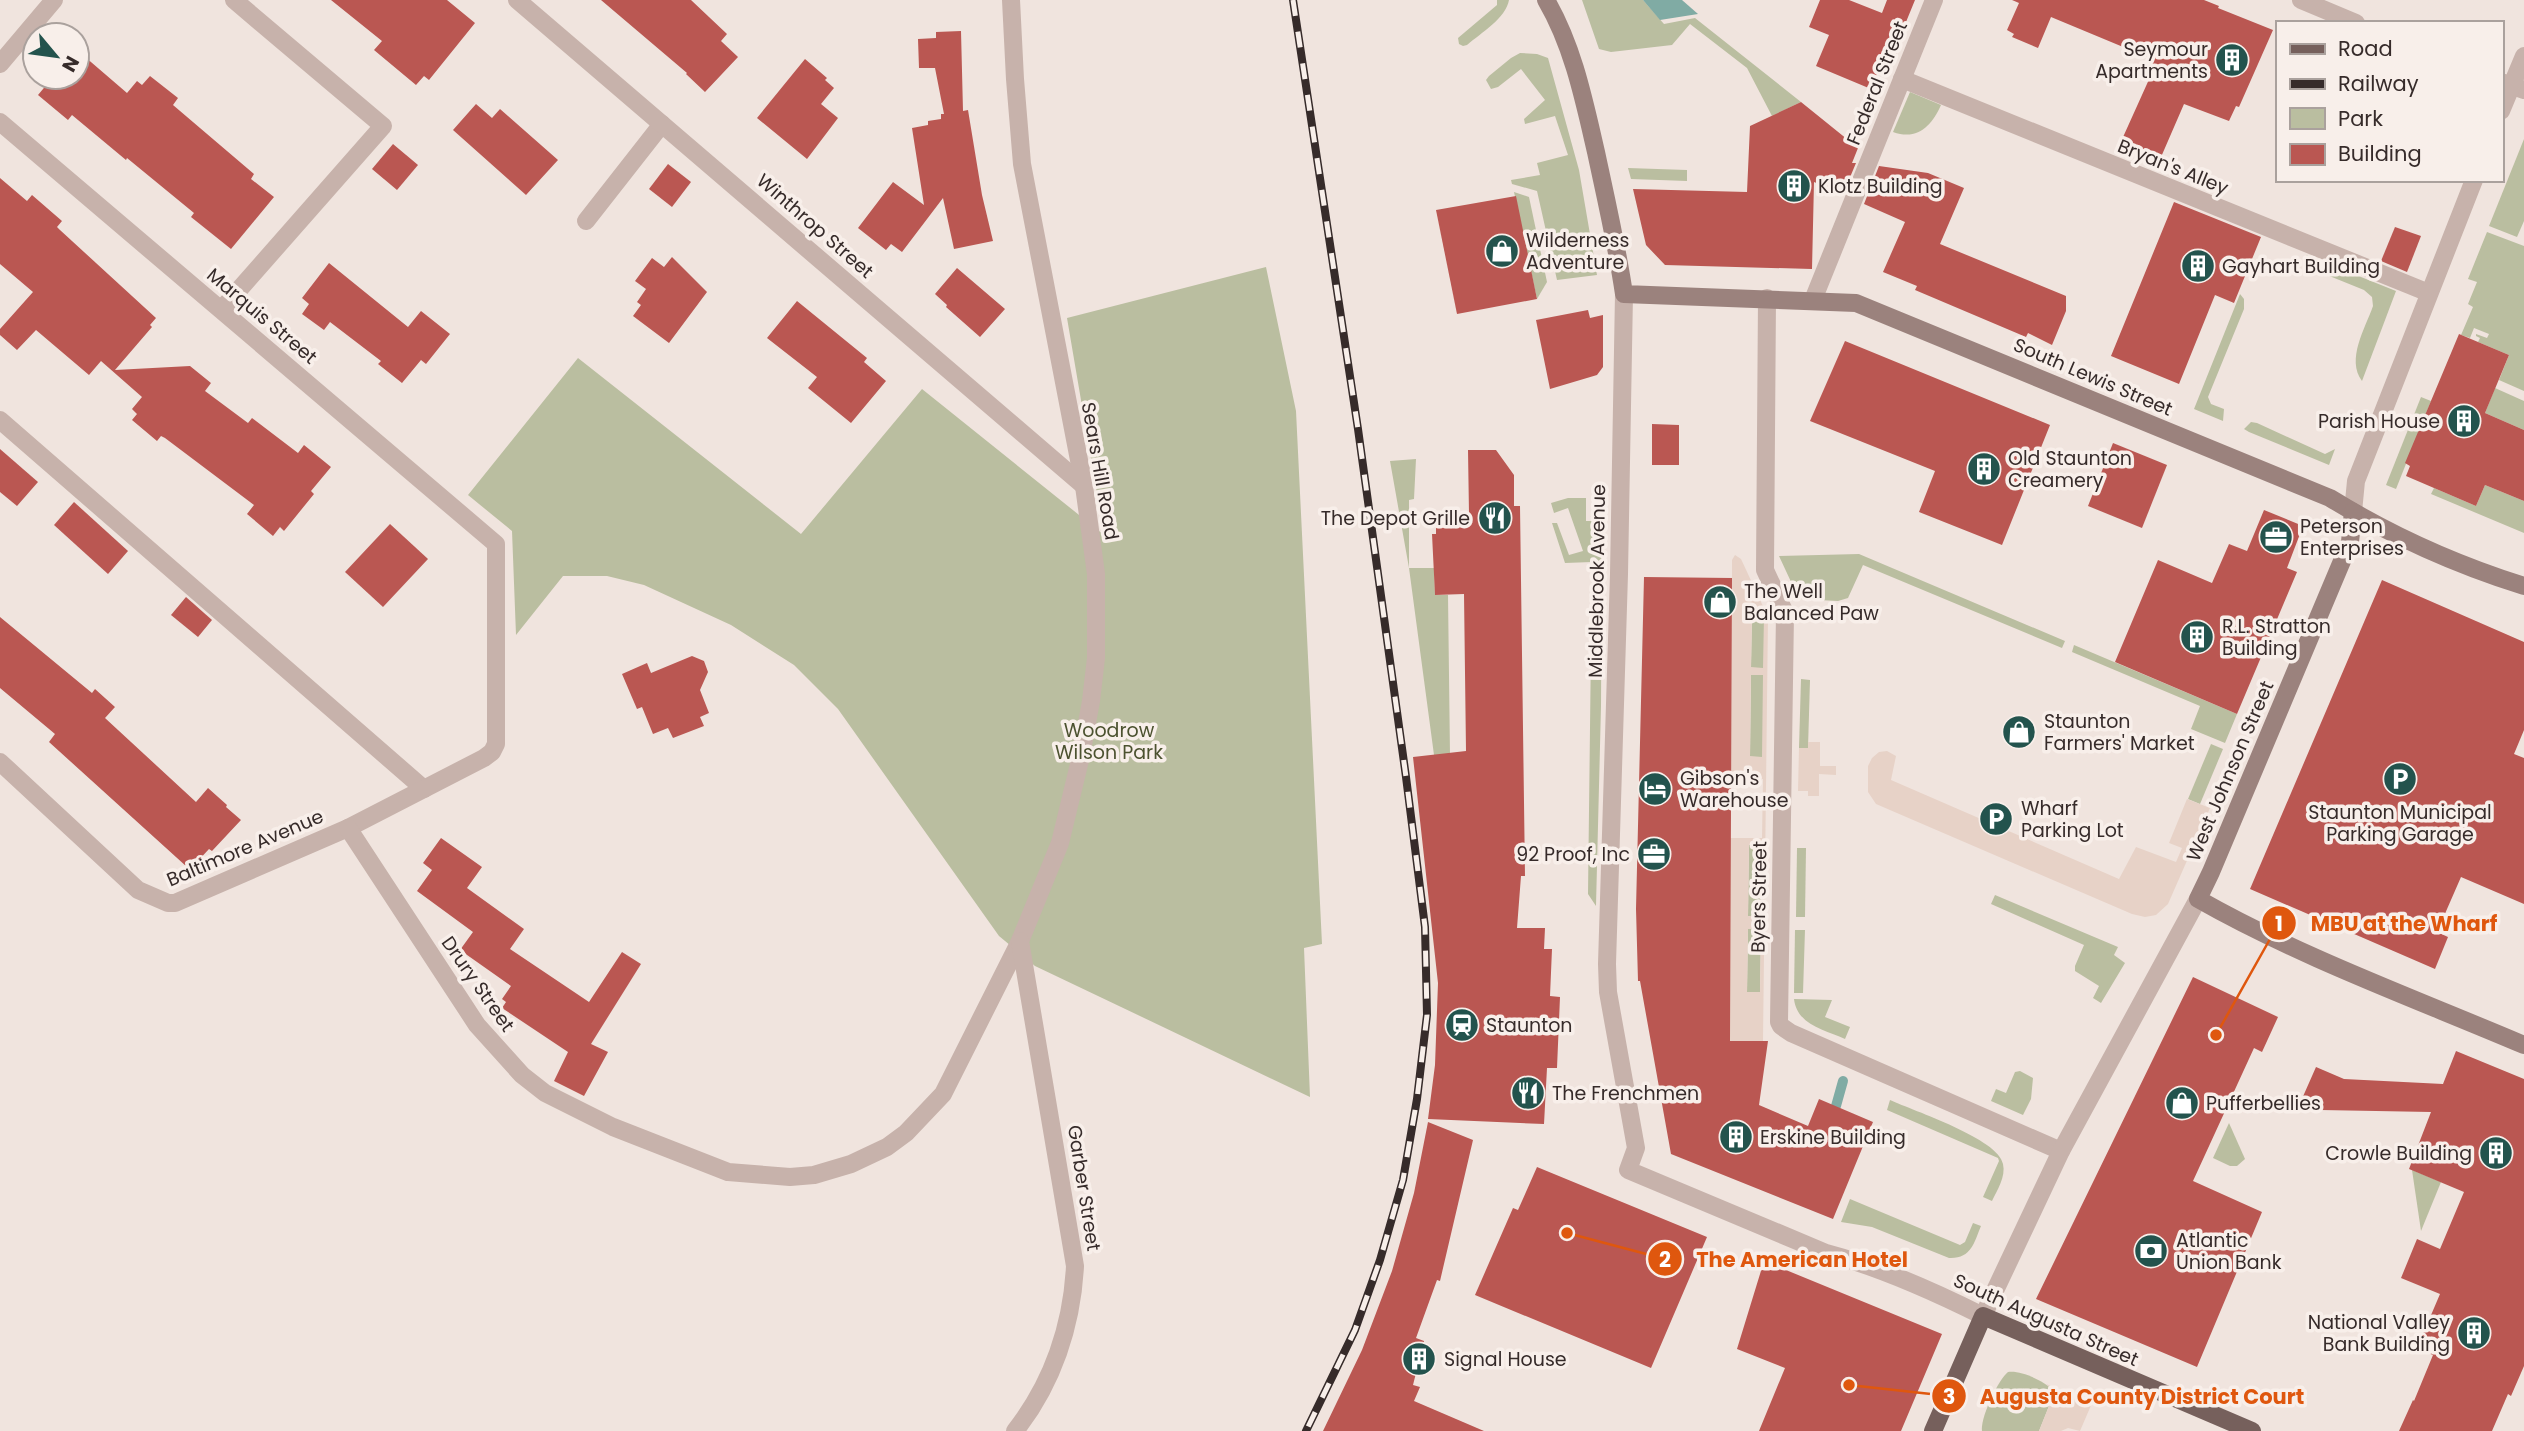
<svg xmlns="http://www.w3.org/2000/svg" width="2524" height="1431" viewBox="0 0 2524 1431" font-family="Poppins,sans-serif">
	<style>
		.green { fill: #babea0 }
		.plaza { fill: #e7d2c7; fill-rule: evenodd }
		.water { fill: #80aba4 }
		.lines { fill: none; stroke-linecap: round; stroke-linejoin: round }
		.stream { stroke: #80aba4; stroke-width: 10 }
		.building { fill: #ba5752 }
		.service { stroke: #c7b2ab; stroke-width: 18 }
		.minor { stroke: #c7b2ab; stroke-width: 18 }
		.tertiary { stroke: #c7b2ab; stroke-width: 18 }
		.secondary { stroke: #9b827d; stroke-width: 18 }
		.primary { stroke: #76605c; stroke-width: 18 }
		.rail-casing { stroke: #362b2a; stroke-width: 8 }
		.rail { stroke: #f8efea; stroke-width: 5; stroke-dasharray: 16; stroke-linecap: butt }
		.labels { text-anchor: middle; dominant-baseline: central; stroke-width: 7; stroke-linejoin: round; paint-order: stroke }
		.poi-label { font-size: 19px; fill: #362b2a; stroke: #f8efea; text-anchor: start }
		.street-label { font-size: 19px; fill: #362b2a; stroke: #f8efea }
		.park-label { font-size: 19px; fill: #4c5230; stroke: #f8efea }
		.leader { fill: none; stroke: #df570e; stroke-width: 2.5 }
		.callout-dot { fill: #df570e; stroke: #f8efea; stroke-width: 2.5 }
		.mark-label { font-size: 21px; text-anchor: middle; font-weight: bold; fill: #fff }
		.callout-label { font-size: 21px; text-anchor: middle; font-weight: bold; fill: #df570e; stroke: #f8efea; stroke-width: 7; stroke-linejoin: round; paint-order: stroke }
	</style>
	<rect width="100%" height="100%" fill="#f0e4de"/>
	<g class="green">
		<path d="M1497,0h12c-3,18 -28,33 -42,45l-4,1 -4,-2 -1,-6 39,-33z"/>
		<polygon points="1582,0 1643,0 1664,24 1695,18 1801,102 1772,116 1747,68 1690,24 1672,45 1611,52 1599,49"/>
		<polygon points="1520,53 1537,54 1548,58 1579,170 1597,275 1557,280 1537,191 1512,184 1511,180 1540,175 1537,163 1568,155 1555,116 1525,124 1524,119 1545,100 1521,69 1498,87 1491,89 1486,80 1489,76 1511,58"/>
		<path d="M1910,92l31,13c-9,20 -23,36 -48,27z"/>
		<polygon points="2524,139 2524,221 2517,237 2489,226"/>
		<polygon points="1628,168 1687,170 1687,181 1631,179"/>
		<polygon points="1514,192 1529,197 1547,282 1537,299"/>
		<polygon points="2487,232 2524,246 2524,391 2499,380 2509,355 2478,342 2480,338 2476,336 2476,334 2487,338 2489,334 2474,328 2470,338 2461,335 2473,307 2468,304 2477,282 2468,279"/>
		<path d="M2306,255l90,36 -34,90c-16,-22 3,-52 11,-75l-1,-9 -8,-7 -42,-17z"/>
		<polygon points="1266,267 1296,411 1322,944 1304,948 1310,1097 1035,966 999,936 838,709 794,665 731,625 644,585 607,576 563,576 516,635 512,531 468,495 578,358 801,534 922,389 1104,535 1067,318"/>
		<polygon points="2240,294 2244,299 2244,309 2208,397 2211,404 2224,409 2223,421 2194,409"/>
		<polygon points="2495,388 2524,401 2524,430 2485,413"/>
		<polygon points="2421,397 2431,401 2396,489 2386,485"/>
		<polygon points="2251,422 2257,423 2325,454 2335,449 2329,465 2249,432 2244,429"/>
		<polygon points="1416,459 1414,499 1409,500 1409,568 1434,568 1435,595 1448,595 1450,756 1434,755 1409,568 1390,461"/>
		<polygon points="2485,485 2524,501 2524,533 2431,494 2434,488 2476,506"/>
		<polygon points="1568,498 1586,498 1586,521 1602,521 1601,706 1596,906 1588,894 1592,562 1565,563 1552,523 1557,523 1569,555 1583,551 1568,508 1554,513 1551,503"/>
		<polygon points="1859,554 2065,641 2062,648 1863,565 1848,598 1838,601 1799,599 1779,556"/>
		<polygon points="1752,614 1761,614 1764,617 1764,668 1751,668"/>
		<polygon points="2074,645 2237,714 2225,743 2191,729 2200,706 2072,652"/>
		<polygon points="1751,674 1763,674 1763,757 1750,757"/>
		<polygon points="1801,679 1810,680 1808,748 1799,748"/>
		<polygon points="2211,744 2223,749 2200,804 2188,799"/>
		<polygon points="1749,844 1762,845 1761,917 1748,916"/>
		<polygon points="1797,848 1806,848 1805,917 1796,917"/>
		<polygon points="1995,895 2118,947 2114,955 2125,963 2101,1003 2093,998 2099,986 2075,971 2075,966 2084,945 1991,904"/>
		<polygon points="1748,928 1761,928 1760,992 1747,992"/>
		<polygon points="1795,930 1805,930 1803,993 1794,993"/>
		<path d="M1794,999l38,1 -7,17 25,10 -5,12c-20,-9 -48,-14 -51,-40z"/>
		<polygon points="2020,1071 2033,1078 2031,1099 2023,1115 1991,1101 1996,1089 2006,1093 2015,1072"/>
		<path d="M1890,1100c24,11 109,39 113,64 3,13 -6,26 -11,37l-9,-4 16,-36 -1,-3 -111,-48z"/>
		<polygon points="2229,1123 2245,1159 2237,1166 2230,1166 2213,1158"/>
		<polygon points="2412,1170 2441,1182 2421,1231"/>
		<path d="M1850,1199l110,46 5,-3 8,-19 8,3c-7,17 -10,33 -32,32l-77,-31 -31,-5z"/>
		<path d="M2008,1372c13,-2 36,9 45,18v6l-14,35h-57c-2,-13 16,-51 26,-59z"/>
	</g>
	<g class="plaza">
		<path d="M1735,555l6,4 27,58 -5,424h-33v-203h32l1,-59 -32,6 1,-212v-13zM1752,614l12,2 -1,52 -12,-1zM1751,675h12l-1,82 -12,-1zM1749,845h13l-1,72 -13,-1zM1748,929h13l-1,63h-13z"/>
		<polygon points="1808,742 1820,742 1820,766 1836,766 1836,775 1819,774 1819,796 1808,796 1808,791 1798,791 1799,748 1808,748"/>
		<polygon points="1887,751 1896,756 1891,780 2119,879 2136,847 2176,862 2182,848 2169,843 2187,799 2210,808 2168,904 2156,915 2145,917 2132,914 1876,804 1868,792 1868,766 1872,758 1879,752"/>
		<polygon points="2046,1384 2092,1403 2080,1431 2068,1428 2061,1431 2039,1431 2053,1396 2053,1390"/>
	</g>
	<polygon class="water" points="1643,0 1682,0 1698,14 1660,20"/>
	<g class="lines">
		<polyline class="stream" points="1836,1106 1843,1081"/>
	</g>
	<g class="building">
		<polygon points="331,0 447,0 475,23 429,80 424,76 416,85 374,50 382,41"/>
		<polygon points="601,0 691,0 727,34 721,41 738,57 705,92 686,74 687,73"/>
		<polygon points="1820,0 1849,0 1882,13 1887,0 1915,0 1906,22 1909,23 1894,60 1884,56 1871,89 1816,66 1829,35 1809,27"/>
		<polygon points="2012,0 2204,0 2219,6 2218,8 2273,30 2239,107 2236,106 2229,121 2184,104 2158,164 2119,146 2151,75 2146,73 2152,59 2051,17 2038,48 2012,37 2014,34 2007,30 2019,3"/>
		<polygon points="961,31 963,111 968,110 982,195 993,241 954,249 943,198 902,252 891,244 886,250 858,228 893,182 924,205 912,128 928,125 928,121 941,119 941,114 944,114 935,68 919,68 918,39 936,38 936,32"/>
		<polygon points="77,50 127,93 137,81 142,85 150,76 178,98 173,105 254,174 251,179 274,197 231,249 191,217 194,213 127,158 126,160 72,115 68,120 38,95 53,77 77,77"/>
		<polygon points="805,59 827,78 825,80 834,88 821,104 838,118 807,159 757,118"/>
		<polygon points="1801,102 1858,148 1852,163 1856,163 1843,194 1814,182 1812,269 1665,265 1646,245 1633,189 1747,192 1750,126"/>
		<polygon points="476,104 492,118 500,109 558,160 526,195 453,130"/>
		<polygon points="393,144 418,165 397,190 372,169"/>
		<polygon points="668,164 691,182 672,207 649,189"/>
		<polygon points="1879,166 1928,173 1964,188 1940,244 2066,296 2066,311 2052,345 2028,333 2026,337 1915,290 1917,286 1883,272 1905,222 1864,204"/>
		<polygon points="0,178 27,201 32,195 62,221 57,227 60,230 156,318 150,325 152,327 115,370 190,366 211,383 205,391 248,423 252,418 298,453 304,445 331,467 311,491 314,494 284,531 280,527 273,536 247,514 254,505 165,438 161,436 157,441 132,420 137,414 132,409 142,397 101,361 89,375 36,330 17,350 0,335 0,329 33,292 0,264"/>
		<polygon points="1516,196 1537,299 1457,314 1436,210"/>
		<polygon points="2174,202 2261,237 2234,303 2215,295 2179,384 2111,356"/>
		<polygon points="2395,227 2421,236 2407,272 2381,261"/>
		<polygon points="672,257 707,292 669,343 633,316 641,305 637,302 646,289 635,281 652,258 664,267"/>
		<polygon points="329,263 408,327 421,311 450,334 426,364 421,360 402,383 378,364 381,361 330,322 324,330 302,314 309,304 302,298"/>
		<polygon points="957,268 1005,309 980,337 946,307 947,305 935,294"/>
		<polygon points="797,301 867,358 864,362 886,381 851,423 808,388 817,377 767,338"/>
		<polygon points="1588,310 1590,318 1603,315 1603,367 1597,375 1550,389 1536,320"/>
		<polygon points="2459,334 2509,355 2485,413 2524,430 2524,501 2485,485 2476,506 2406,476 2410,466 2405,463"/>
		<polygon points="1845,341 2050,425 2002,545 1919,512 1935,471 1810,421"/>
		<polygon points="1652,424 1679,425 1679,465 1652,465"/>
		<polygon points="2113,443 2167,465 2142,528 2088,506"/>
		<polygon points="0,449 38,482 17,506 0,492"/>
		<polygon points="1468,450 1496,450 1514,475 1514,506 1520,506 1525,876 1521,876 1517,928 1545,928 1544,949 1552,949 1550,996 1560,997 1557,1068 1547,1068 1544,1124 1428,1119 1435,1065 1438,983 1413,757 1466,751 1464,594 1435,595 1432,534 1436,534 1436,520 1463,520 1463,513 1469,513"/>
		<polygon points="74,502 128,551 108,574 54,525"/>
		<polygon points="2264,510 2303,526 2287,568 2297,572 2237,714 2115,662 2158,560 2212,583 2229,544 2247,551"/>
		<polygon points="390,524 428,559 383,607 345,572"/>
		<polygon points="1644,577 1732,578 1730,1041 1768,1041 1759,1105 1808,1126 1819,1099 1873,1122 1833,1219 1671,1154 1640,981 1638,981 1636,909"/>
		<polygon points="2382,580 2524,642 2524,730 2514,754 2524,758 2524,904 2461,877 2437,932 2448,937 2435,969 2250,889"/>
		<polygon points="186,597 212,620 198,637 171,615"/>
		<polygon points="0,617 92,693 95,689 115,707 105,718 196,802 208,788 227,805 226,807 241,820 212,851 209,849 196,863 194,860 187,867 49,742 55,734 0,688"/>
		<polygon points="692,656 704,661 708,672 700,690 709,713 700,717 704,726 673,738 668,728 653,734 642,707 637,709 622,674 647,663 651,673"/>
		<polygon points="441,838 482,867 467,888 524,929 510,949 589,1002 622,952 641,964 591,1044 608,1052 584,1096 554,1081 568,1052 502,1008 506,1002 502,999 511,986 460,950 473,932 417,891 432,870 423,863"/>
		<polygon points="2193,977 2278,1017 2262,1052 2254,1048 2193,1181 2262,1212 2197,1367 2036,1299"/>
		<polygon points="2456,1051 2524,1079 2524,1366 2511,1396 2508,1394 2492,1431 2399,1431 2413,1400 2414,1401 2433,1355 2417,1348 2440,1294 2401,1278 2417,1239 2440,1249 2464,1192 2409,1169 2431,1112 2321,1110 2301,1101 2316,1067 2344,1079 2443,1084"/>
		<polygon points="1428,1122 1473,1140 1440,1281 1437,1280 1416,1338 1424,1341 1413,1385 1420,1387 1414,1401 1484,1431 1323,1431 1362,1350 1392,1271 1414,1193"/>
		<polygon points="1537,1167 1707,1237 1651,1368 1475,1295 1513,1208 1518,1210"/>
		<polygon points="1764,1261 1942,1334 1901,1431 1759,1431 1785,1368 1737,1349"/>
	</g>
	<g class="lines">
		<g class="service">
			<polyline points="1902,79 2429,293"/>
			<polyline points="586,221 662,124"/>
			<polyline points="222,309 383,126 234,0"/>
			<polyline points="0,420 424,789"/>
		</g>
		<g class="minor">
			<polyline points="517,0 1084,486"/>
			<polyline points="2301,0 2356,23"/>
			<polyline points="0,64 54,0"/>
			<polyline points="2501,82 2524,90"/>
			<polyline points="0,122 496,544 496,744 492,752 484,758 348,828 175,903 168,903 138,890 0,762"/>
			<polyline points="1767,298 1765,570 1785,613 1779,1022 1781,1026 1791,1033 2061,1151"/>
			<polyline points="1813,300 1934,0"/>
			<polyline points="348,828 477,1025 522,1075 545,1093 613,1127 728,1172 790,1177 814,1175 851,1164 887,1147 906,1133 943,1094 1020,941 1060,843 1081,756 1091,701 1096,658 1096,574 1084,486 1022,164 1015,79 1011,0"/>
			<path d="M1015,1431c38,-48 57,-106 60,-165l-55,-325"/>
		</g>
		<g class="tertiary">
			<polyline points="2501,111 2524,56"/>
			<path d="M1624,294l-5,280 -12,390 1,28 28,156 -8,22 198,83c54,14 107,38 157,63l78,-165 137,-252"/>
			<polyline points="2353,512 2356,481 2474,180"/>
		</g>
		<g class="secondary">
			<path d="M1546,0c27,46 38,100 50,152 10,47 21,94 28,142l232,9 474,195c60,37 127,67 194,88"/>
			<path d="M2353,512l-3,30 -139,330 -13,27c102,58 218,100 326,146"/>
		</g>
		<polyline class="primary" points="1933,1431 1983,1316 2252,1431"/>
		<g class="rail-casing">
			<polyline id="rail" points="1293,0 1358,429 1406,777 1425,927 1427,1015 1417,1099 1403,1180 1380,1260 1355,1330 1306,1431"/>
		</g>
		<use href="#rail" class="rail"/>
	</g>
	<defs>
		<g id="building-disc" transform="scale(1.75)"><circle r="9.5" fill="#23534d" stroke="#f8efea"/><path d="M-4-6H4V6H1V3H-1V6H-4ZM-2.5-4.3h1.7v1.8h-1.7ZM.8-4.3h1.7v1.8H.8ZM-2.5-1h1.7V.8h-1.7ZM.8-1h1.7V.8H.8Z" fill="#fff"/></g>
		<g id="shop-disc" transform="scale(1.75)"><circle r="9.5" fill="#23534d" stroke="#f8efea"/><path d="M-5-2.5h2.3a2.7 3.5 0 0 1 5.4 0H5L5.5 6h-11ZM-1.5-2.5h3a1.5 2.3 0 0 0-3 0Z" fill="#fff"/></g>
		<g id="restaurant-disc" transform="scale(1.75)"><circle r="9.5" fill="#23534d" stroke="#f8efea"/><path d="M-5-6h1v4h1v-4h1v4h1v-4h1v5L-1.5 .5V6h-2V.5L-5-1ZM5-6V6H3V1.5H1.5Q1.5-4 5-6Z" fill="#fff"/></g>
		<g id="office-disc" transform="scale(1.75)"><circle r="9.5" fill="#23534d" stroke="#f8efea"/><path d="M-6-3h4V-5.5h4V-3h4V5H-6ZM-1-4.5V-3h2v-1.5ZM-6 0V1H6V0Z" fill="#fff"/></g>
		<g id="parking-disc" transform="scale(1.75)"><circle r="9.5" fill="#23534d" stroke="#f8efea"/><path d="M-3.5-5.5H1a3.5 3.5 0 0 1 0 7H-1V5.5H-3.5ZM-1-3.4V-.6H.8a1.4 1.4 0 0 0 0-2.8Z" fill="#fff"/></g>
		<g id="hotel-disc" transform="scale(1.75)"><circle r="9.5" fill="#23534d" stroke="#f8efea"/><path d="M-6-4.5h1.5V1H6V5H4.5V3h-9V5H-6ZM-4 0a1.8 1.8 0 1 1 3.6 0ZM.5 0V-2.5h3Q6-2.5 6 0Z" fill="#fff"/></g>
		<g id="station-disc" transform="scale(1.75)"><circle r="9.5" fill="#23534d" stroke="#f8efea"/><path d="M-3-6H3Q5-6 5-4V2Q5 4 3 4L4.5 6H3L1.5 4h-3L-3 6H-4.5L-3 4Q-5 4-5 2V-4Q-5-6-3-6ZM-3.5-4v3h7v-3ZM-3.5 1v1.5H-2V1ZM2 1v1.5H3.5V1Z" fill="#fff"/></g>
		<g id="bank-disc" transform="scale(1.75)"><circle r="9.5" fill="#23534d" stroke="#f8efea"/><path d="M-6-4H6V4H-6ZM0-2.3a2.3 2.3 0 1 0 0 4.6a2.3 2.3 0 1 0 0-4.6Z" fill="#fff"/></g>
	</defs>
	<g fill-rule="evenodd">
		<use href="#building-disc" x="2232" y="60"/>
		<use href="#building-disc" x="1794" y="186"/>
		<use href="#shop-disc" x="1502" y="251"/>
		<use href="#building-disc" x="2198" y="266"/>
		<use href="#building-disc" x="2464" y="421"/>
		<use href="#building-disc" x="1984" y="469"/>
		<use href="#restaurant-disc" x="1495" y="518"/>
		<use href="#office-disc" x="2276" y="537"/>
		<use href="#shop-disc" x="1720" y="602"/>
		<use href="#building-disc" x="2197" y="637"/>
		<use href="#shop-disc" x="2019" y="732"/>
		<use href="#parking-disc" x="2400" y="779"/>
		<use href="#hotel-disc" x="1655" y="789"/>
		<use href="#parking-disc" x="1996" y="819"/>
		<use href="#office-disc" x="1654" y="854"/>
		<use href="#station-disc" x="1462" y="1025"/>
		<use href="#restaurant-disc" x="1528" y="1093"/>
		<use href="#shop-disc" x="2182" y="1103"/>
		<use href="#building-disc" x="1736" y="1137"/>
		<use href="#building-disc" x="2496" y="1153"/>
		<use href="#bank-disc" x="2151" y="1251"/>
		<use href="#building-disc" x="2474" y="1333"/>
		<use href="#building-disc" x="1419" y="1359"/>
	</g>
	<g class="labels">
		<g class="poi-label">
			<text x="2208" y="49" text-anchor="end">Seymour<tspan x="2208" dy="22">Apartments</tspan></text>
			<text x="1818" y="186">Klotz Building</text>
			<text x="1526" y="240">Wilderness<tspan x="1526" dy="22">Adventure</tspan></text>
			<text x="2222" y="266">Gayhart Building</text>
			<text x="2440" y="421" text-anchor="end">Parish House</text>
			<text x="2008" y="458">Old Staunton<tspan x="2008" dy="22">Creamery</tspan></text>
			<text x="1470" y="518" text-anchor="end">The Depot Grille</text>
			<text x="2300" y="526">Peterson<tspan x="2300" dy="22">Enterprises</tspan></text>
			<text x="1744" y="591">The Well<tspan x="1744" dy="22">Balanced Paw</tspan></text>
			<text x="2222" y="626">R.L. Stratton<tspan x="2222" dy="22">Building</tspan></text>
			<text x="2044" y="721">Staunton<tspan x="2044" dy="22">Farmers' Market</tspan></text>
			<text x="1680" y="778">Gibson's<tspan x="1680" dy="22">Warehouse</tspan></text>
			<text x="2021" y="808">Wharf<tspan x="2021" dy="22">Parking Lot</tspan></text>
			<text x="2400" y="812" text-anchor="middle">Staunton Municipal<tspan x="2400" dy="22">Parking Garage</tspan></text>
			<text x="1630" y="854" text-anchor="end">92 Proof, Inc</text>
			<text x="1486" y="1025">Staunton</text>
			<text x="1552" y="1093">The Frenchmen</text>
			<text x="2206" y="1103">Pufferbellies</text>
			<text x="1760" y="1137">Erskine Building</text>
			<text x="2472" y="1153" text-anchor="end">Crowle Building</text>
			<text x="2176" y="1240">Atlantic<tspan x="2176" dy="22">Union Bank</tspan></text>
			<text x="2450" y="1322" text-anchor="end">National Valley<tspan x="2450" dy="22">Bank Building</tspan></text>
			<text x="1444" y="1359">Signal House</text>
		</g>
		<g class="street-label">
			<text transform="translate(1877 83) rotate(-68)">Federal Street</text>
			<text transform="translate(2173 167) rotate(22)">Bryan's Alley</text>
			<text transform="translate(815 226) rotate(41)">Winthrop Street</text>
			<text transform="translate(262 316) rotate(40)">Marquis Street</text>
			<text transform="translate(2093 377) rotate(23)">South Lewis Street</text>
			<text transform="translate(1100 471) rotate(80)">Sears Hill Road</text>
			<text transform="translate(1597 581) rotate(-89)">Middlebrook Avenue</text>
			<text transform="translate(2230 771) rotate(-67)">West Johnson Street</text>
			<text transform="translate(245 848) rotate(-23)">Baltimore Avenue</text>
			<text transform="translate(1759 897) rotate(-89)">Byers Street</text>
			<text transform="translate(478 984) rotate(55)">Drury Street</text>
			<text transform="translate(1084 1188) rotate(81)">Garber Street</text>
			<text transform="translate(2046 1320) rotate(24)">South Augusta Street</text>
		</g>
		<g class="park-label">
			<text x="1109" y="730">Woodrow<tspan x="1109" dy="22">Wilson Park</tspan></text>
		</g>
	</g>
	<path class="leader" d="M2216 1035L2279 923M1567 1233L1665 1259M1849 1385L1949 1396"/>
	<g class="callout-dot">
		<circle cx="2216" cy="1035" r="7"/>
		<circle cx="1567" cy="1233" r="7"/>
		<circle cx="1849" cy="1385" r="7"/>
		<circle cx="2279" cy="923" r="18"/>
		<circle cx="1665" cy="1259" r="18"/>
		<circle cx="1949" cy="1396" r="18"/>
	</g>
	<g class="mark-label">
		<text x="2279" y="931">1</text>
		<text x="1665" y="1267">2</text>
		<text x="1949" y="1404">3</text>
	</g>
	<g class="callout-label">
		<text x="2404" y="931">MBU at the Wharf</text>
		<text x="1802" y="1267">The American Hotel</text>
		<text x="2142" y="1404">Augusta County District Court</text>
	</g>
	<rect x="2276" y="21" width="228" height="161" fill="#f8efea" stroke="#aaa19d" stroke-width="2"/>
	<rect x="2290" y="44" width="35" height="10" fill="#76605c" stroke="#aaa19d" stroke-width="2"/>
	<text x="2338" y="56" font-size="21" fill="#362b2a">Road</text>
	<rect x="2290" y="79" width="35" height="10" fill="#362b2a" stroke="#aaa19d" stroke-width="2"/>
	<text x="2338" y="91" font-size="21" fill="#362b2a">Railway</text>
	<rect x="2290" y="108" width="35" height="21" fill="#babea0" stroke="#aaa19d" stroke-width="2"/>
	<text x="2338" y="126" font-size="21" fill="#362b2a">Park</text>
	<rect x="2290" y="144" width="35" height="21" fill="#ba5752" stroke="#aaa19d" stroke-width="2"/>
	<text x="2338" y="161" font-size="21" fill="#362b2a">Building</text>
	<g transform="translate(56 56) rotate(119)"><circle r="33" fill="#f8efea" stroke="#aaa19d" stroke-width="2"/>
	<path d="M0-5L12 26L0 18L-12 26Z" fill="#23534d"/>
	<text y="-10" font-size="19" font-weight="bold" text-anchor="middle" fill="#362b2a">N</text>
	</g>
</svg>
